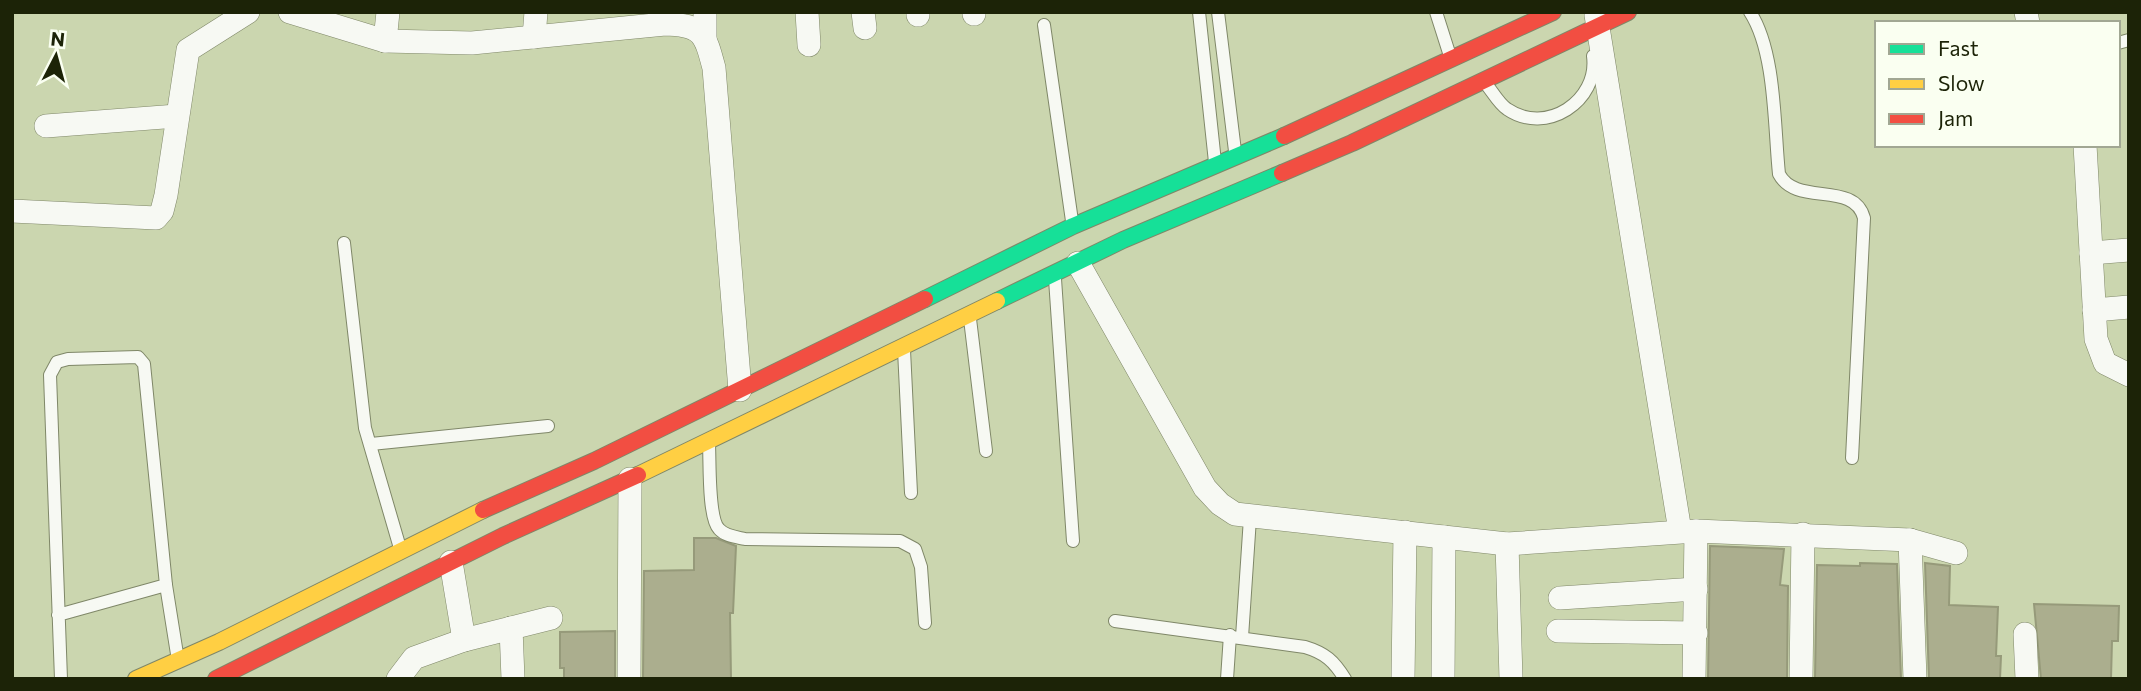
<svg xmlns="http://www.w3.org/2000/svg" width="2141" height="691" viewBox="0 0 2141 691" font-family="Commissioner,sans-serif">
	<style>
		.building { fill: #abae8e; stroke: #969a7a; stroke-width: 2 }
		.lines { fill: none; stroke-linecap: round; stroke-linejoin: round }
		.lane-casing { stroke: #7f8768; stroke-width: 14 }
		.street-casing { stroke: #7f8768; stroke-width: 24 }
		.fast-casing { stroke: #7f8768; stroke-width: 18 }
		.slow-casing { stroke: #7f8768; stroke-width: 18 }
		.jam-casing { stroke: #7f8768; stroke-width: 18 }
		.lane { stroke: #f7f9f3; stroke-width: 12 }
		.street { stroke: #f7f9f3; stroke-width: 23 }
		.fast { stroke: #16e098; stroke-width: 16 }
		.slow { stroke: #ffcf43; stroke-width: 16 }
		.jam { stroke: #f24e42; stroke-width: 16 }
	</style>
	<rect width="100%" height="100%" fill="#cbd6af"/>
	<g class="building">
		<polygon points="694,538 716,538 736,546 733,613 730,613 731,679 643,679 644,571 694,570"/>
		<polygon points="1710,546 1784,549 1780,585 1788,586 1787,679 1708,679"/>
		<polygon points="1860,563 1897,564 1901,679 1815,679 1817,565 1860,566"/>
		<polygon points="1925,563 1950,566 1949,605 1998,607 1996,656 2001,656 2000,679 1929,679"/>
		<polygon points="2034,604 2119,606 2118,641 2112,641 2111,679 2041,679"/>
		<polygon points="615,631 615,679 564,679 564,668 560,668 560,632"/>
	</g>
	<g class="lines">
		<g class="lane-casing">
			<g id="lane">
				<polyline points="1199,12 1215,162"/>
				<polyline points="1218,12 1235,151"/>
				<polyline points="1436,12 1450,56"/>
				<path d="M1750,12c26,40 24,115 29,162 17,33 75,6 85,44l-12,240"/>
				<polyline points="1044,25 1072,221"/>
				<polyline points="2118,43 2129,40"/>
				<path d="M1486,84c6,7 13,20 21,25 39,27 92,-8 86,-53"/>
				<polyline points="344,243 365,428 400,548"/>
				<polyline points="1055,279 1073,541"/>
				<polyline points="970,319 986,451"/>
				<polyline points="904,350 911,493"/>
				<polyline points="371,444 548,426"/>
				<path d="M709,445c1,17 -1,73 10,84 6,7 17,8 26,10l155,2 15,8 6,18 4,56"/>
				<polyline points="166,585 177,654"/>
				<polyline points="58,615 166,585 144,364 138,357 68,359 57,362 50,375 61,679"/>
				<path d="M1115,621l190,26c20,6 29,14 40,32"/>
				<polyline points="1242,637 1250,518"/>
				<polyline points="1227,679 1230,635"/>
			</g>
		</g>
		<g class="street-casing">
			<g id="street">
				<path d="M290,12l95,29 87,2 193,-19c38,1 40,10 49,44l26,322"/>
				<polyline points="705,12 705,37"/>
				<polyline points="807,12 809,45"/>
				<polyline points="863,12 865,28"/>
				<polyline points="918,12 918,15"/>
				<polyline points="974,12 974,14"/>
				<polyline points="2026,12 2028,23"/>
				<polyline points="1596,15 1680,531"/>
				<polyline points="534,37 536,12"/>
				<polyline points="385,41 388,12"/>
				<polyline points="46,126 177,116"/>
				<polyline points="2085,145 2096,339 2105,363 2129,375"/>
				<polyline points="12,211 156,218 162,211 166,195 188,50 248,12"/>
				<polyline points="2091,253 2129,250"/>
				<polyline points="1078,263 1205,488 1220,504 1235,514 1507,544 1696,531 1910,540 1956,553"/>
				<polyline points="2094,310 2129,307"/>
				<polyline points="1910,540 1915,679"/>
				<polyline points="1507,544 1511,679"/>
				<polyline points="451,562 464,640"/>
				<polyline points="1560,598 1696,589"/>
				<polyline points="511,628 513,679"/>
				<polyline points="1558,631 1696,633"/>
				<polyline points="2025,634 2027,679"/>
				<polyline points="398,679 414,658 464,640 551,618"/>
				<polyline points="629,679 630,479"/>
				<polyline points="1403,679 1405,532"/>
				<polyline points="1443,679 1444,537"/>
				<polyline points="1694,679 1696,531"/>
				<polyline points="1801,679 1803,534"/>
			</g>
		</g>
		<g class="fast-casing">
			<g id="fast">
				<polyline points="925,299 1073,226 1284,136"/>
				<polyline points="997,301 1123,240 1282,173"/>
			</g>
		</g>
		<g class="slow-casing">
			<g id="slow">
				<polyline points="638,475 997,301"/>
				<polyline points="136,679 219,642 483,510"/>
			</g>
		</g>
		<g class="jam-casing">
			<g id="jam">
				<polyline points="1284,136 1553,12"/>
				<polyline points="1282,173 1352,143 1628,12"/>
				<polyline points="483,510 594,461 925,299"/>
				<polyline points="216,679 503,536 638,475"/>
			</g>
		</g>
		<use href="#lane" class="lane"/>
		<use href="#street" class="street"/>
		<use href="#fast" class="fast"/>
		<use href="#slow" class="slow"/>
		<use href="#jam" class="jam"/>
	</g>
	<rect width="2141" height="691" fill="none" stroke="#1c2307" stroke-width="28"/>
	<rect x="1875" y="21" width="245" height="126" fill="#fafff1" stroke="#a1a793" stroke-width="2"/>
	<rect x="1889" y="44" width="35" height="10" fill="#16e098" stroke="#a1a793" stroke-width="2"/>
	<text x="1938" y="56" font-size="21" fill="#1c2307">Fast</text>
	<rect x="1889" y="79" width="35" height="10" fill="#ffcf43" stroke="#a1a793" stroke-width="2"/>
	<text x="1938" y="91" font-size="21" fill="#1c2307">Slow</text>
	<rect x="1889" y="114" width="35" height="10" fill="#f24e42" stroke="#a1a793" stroke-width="2"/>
	<text x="1938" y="126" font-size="21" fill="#1c2307">Jam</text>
	<g transform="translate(56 56) rotate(6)" stroke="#fafff1" stroke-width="5" paint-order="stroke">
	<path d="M0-5L12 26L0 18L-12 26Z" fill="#1c2307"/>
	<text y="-10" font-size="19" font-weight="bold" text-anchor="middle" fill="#1c2307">N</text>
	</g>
</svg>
